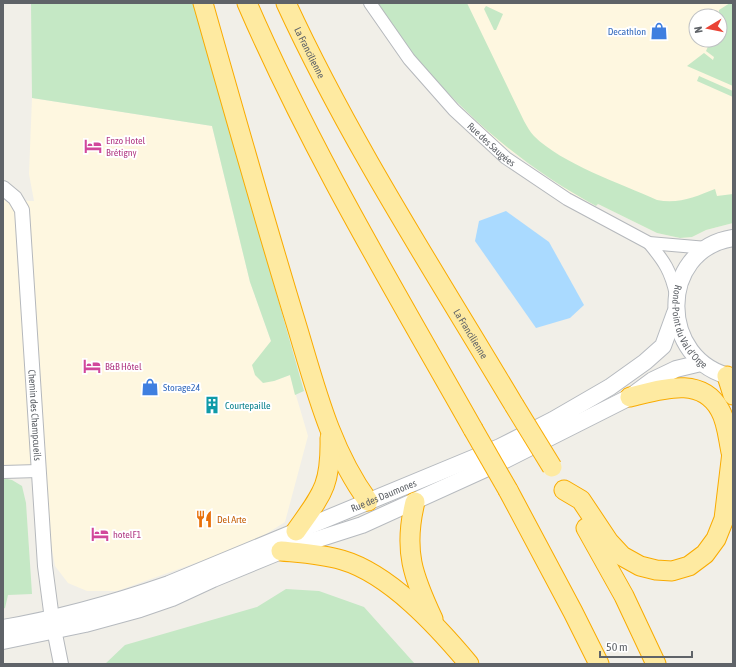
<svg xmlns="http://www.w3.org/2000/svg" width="736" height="667" viewBox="0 0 736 667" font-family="'Asap Condensed',sans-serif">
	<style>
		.commercial { fill: #fef7e0; fill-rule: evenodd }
		.green { fill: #c5e8c5 }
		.water { fill: #aadaff }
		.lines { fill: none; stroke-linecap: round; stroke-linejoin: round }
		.minor-casing { stroke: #b5b8bc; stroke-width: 14 }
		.tertiary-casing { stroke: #b5b8bc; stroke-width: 16 }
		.secondary-casing { stroke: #b6babf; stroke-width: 18 }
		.trunk-casing { stroke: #f9ab00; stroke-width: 21 }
		.minor { stroke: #fff; stroke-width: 12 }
		.tertiary { stroke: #fff; stroke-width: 14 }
		.secondary { stroke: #fff; stroke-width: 16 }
		.trunk { stroke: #feeaa1; stroke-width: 19 }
		.trunk-bridge-casing { stroke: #f9ab00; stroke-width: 21; stroke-linecap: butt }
		.trunk-bridge { stroke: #feeaa1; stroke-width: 19 }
		.labels { text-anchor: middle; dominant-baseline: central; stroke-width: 4; stroke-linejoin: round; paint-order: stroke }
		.shop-label { font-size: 10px; fill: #366cbe; stroke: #fff; text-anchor: end }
		.street-label { font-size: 10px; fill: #5f6368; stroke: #fff }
		.hotel-label { font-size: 10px; fill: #b23c85; stroke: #fff; text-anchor: start }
		.culture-label { font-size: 10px; fill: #0d838f; stroke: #fff; text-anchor: start }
		.food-label { font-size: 10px; fill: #c56008; stroke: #fff; text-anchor: start }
	</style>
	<rect width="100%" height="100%" fill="#f1efe8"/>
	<g class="commercial">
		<path d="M377,3h356v220l-27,7 -14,7 -12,1 -23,-5 -59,-29 -2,2 -25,-13 -62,-43 -23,-19 -35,-35zM696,16h24v24h-24z"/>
		<polygon points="32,98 212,126 250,282 271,341 274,381 290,375 308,436 285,522 252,543 117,591 87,591 68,583 55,566 38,471 3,472 3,200 34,201 29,174"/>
	</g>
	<g class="green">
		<polygon points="31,3 194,3 304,391 295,395 290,375 274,381 263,383 255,375 252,365 271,341 250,282 212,126 32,98"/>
		<path d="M377,3h90l57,118c3,5 6,11 10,15 28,28 86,47 123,64 22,4 38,-3 58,-11l2,7 16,-2v29l-27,7 -14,7 -12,1 -23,-5 -59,-29 -2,2c-65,-35 -121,-81 -170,-137 -19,-20 -33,-44 -49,-66z"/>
		<polygon points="730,3 733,3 733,86 687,66 704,53 713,60 714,57 706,51 711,40 720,40 719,10"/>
		<polygon points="486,6 503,14 496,30 494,30 484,9"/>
		<polygon points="699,76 733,91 733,97 697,81"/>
		<polygon points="3,478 12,480 22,486 26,503 32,594 8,595 5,608 3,609"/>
		<polygon points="286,589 319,591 364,607 415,664 105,664 125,645 257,607"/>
	</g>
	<polygon class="water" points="506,211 549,242 584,305 570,318 536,328 475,241 479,221"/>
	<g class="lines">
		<g class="minor-casing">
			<g id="minor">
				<path id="s1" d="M370,3l39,56 45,51 52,48 61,41 82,44 58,5"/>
				<path d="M649,243c15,18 22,28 27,52"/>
				<polyline points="3,472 38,471"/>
			</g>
		</g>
		<g class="tertiary-casing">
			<g id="tertiary">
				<path id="s2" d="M3,188l12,10 7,12 23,356 7,53 9,45"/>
			</g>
		</g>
		<g class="secondary-casing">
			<g id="secondary">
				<path id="s3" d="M733,238c-76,12 -75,124 0,139"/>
				<path id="s4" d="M3,628c58,-10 111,-25 166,-44l331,-137 53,-27 57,-33 35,-25 18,-16 12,-33"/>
				<polyline points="3,641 85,624 140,609 172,598 213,579 281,551 362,525 505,460 630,397 653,380 676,369 701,363"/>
			</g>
		</g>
		<g class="trunk-casing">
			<g id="trunk">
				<path d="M203,3c30,106 60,212 92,317 19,62 34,128 73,181"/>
				<path d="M247,3c64,148 147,286 226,426"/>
				<path id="s5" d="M286,3c64,139 150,271 228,402"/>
				<polyline points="727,376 733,395"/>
				<path d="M630,397c30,-7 71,-22 90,13 7,12 8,28 11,42"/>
				<polyline points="508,490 573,612 599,664"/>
				<polyline points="564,490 581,500 609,542 622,556 640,566 656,570 672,571 689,566 705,554 716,539 724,519 733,444"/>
				<path d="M415,502c-12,49 -2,74 18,117"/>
				<polyline points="586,528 624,596 656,664"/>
				<path d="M296,531c26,-37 35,-45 34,-93"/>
				<path d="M281,551c21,2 41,3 61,9 48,14 96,67 127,104"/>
			</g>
		</g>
		<use href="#minor" class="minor"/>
		<use href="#tertiary" class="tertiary"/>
		<use href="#secondary" class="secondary"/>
		<use href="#trunk" class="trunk"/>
		<g class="trunk-bridge-casing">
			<g id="trunk-bridge">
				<polyline points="514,405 552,467"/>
				<polyline points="473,429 508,490"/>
			</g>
		</g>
		<use href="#trunk-bridge" class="trunk-bridge"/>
	</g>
	<defs>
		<g id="shop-bare" transform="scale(1.38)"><path d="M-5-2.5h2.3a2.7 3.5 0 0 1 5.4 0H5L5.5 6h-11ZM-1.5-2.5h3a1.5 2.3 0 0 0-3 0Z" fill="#3f7fe0" stroke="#fff" stroke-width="2.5" paint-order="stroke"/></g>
		<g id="hotel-bare" transform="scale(1.38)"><path d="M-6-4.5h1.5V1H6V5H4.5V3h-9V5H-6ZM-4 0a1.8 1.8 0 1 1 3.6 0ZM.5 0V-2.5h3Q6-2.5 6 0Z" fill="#d1479c" stroke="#fff" stroke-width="2.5" paint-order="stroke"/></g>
		<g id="building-bare" transform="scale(1.38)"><path d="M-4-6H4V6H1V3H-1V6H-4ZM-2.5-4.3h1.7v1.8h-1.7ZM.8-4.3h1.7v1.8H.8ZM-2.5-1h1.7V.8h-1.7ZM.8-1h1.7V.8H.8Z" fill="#0f9aa8" stroke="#fff" stroke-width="2.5" paint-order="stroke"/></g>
		<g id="restaurant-bare" transform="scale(1.38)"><path d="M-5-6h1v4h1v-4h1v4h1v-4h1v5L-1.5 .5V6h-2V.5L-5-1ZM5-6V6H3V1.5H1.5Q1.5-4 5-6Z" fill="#e8710a" stroke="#fff" stroke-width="2.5" paint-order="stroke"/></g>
	</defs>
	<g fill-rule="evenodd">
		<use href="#shop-bare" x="659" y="31"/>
		<use href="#hotel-bare" x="93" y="146"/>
		<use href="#hotel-bare" x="92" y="366"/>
		<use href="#shop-bare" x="150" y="387"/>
		<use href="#building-bare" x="212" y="405"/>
		<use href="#restaurant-bare" x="204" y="519"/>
		<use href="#hotel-bare" x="100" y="534"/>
	</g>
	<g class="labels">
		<g class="shop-label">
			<text x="646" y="31">Decathlon</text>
			<text x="163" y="387" text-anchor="start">Storage24</text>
		</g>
		<g class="street-label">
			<text stroke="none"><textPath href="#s5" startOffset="55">La Francilienne</textPath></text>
			<text stroke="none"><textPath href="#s1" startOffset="187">Rue des Saugées</textPath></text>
			<text stroke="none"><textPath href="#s3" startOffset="121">Rond-Point du Val d'Orge</textPath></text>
			<text stroke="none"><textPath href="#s5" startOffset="379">La Francilienne</textPath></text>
			<text stroke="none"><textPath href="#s2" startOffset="235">Chemin des Champcueils</textPath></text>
			<text stroke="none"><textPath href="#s4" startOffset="404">Rue des Daumones</textPath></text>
		</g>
		<g class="hotel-label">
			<text x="106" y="140">Enzo Hotel<tspan x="106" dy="12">Brétigny</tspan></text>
			<text x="105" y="366">B&amp;B Hôtel</text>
			<text x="113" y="534">hotelF1</text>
		</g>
		<g class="culture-label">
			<text x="225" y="405">Courtepaille</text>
		</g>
		<g class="food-label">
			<text x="217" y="519">Del Arte</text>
		</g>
	</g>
	<rect width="736" height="667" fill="none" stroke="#5f6368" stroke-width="8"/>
	<g transform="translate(708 28) rotate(260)"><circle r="19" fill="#ffffff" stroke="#bfc1c3"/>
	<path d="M0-3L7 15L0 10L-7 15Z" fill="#ea4335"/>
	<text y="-6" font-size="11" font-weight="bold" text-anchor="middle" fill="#5f6368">N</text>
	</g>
	<path d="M600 651v6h92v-6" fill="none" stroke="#5f6368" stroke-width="2"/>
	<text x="606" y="651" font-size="12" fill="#5f6368" stroke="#ffffff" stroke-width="3" paint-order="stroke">50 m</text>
</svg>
